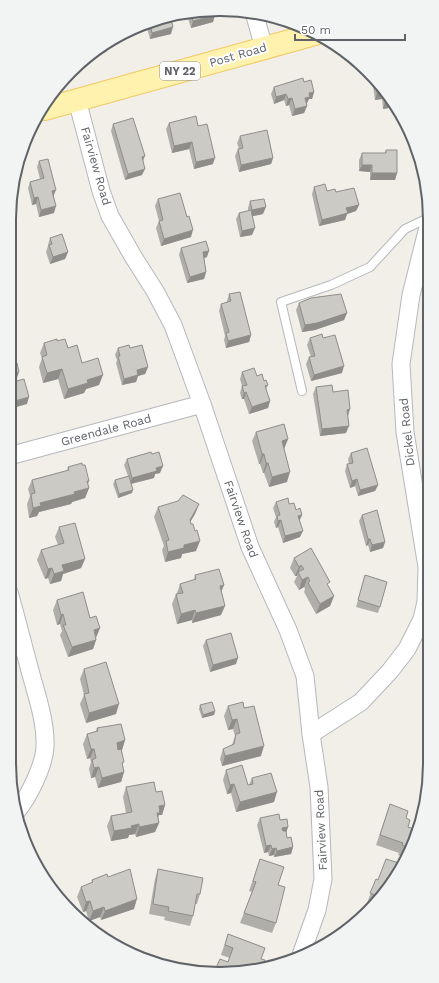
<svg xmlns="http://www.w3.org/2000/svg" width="439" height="983" viewBox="0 0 439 983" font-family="'Work Sans',sans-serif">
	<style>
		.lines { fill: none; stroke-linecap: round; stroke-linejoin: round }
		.lane-casing { stroke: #b5b8bc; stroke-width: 10 }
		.street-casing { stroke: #b5b8bc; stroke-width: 19 }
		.primary-casing { stroke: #f2c960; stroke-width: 24 }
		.lane { stroke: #fff; stroke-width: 8 }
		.street { stroke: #fff; stroke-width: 17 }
		.primary { stroke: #fff2af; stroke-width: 22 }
		.wall { fill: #afaea9 }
		.shaded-wall { fill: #8f8d8a }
		.building { fill: #cccac5; stroke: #8f8d8a }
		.labels { text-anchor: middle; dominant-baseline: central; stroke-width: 4; stroke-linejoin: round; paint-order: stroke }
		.shield { fill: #fff; stroke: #8f9295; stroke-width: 1 }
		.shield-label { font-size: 11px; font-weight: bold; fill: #5f6368 }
		.street-label { font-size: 12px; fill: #5f6368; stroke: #fff }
		.rim { fill: none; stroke: #5f6368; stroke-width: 2 }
	</style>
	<rect width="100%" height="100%" fill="#f1efe8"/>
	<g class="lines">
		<g class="lane-casing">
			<polyline id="lane" points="302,391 281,302 331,285 370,267 405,229 428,218"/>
		</g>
		<g class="street-casing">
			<g id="street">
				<polyline points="255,16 264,48"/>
				<polyline points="77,100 101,191 110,216 134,258 155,291 173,325 202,404 250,547 288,630 305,676 311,734 319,787 323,879 317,910 301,955"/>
				<polyline points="9,456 202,404"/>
				<path d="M9,592c8,28 15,57 23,86 6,21 14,46 13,69 -1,19 -16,49 -28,64"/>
				<polyline points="311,734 361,702 390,671 407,649 422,619 426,602 427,567 405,432 401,364 411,295 428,227"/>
			</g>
		</g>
		<g class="primary-casing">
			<polyline id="primary" points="45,109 315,34"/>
		</g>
		<use href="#lane" class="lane"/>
		<use href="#street" class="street"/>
		<use href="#primary" class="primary"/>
	</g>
	<g class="wall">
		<polygon points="214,10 215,15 213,22 191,28 187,15"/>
		<polygon points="171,19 171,34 150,39 146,24"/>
		<polygon points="375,80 386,91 395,107 383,109 382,99 375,100 373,86"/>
		<polygon points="304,82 314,92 312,99 309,99 307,103 306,104 307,106 304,113 292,116 289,105 286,106 284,100 274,104 271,94 274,87"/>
		<polygon points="169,123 198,126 213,164 194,169 189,149 172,153 166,129"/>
		<polygon points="113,124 142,175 125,180 111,131"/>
		<polygon points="240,136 273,158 271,164 239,172 235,156 238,149 239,149 237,143"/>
		<polygon points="386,150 397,173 395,180 370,180 370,172 359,171 359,160 362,153 385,153"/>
		<polygon points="39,161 54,195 54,213 39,217 36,204 32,205 28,188 30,182 40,179 37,167"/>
		<polygon points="314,187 327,191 336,192 359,205 356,211 347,214 345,220 319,226 312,194"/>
		<polygon points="158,199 191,237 161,246 156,228 159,221 155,206"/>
		<polygon points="250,201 263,214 252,216 252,235 240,237 236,219 239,213 248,211 248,208"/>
		<polygon points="50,238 68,252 65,259 50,264 46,252 48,246 48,245"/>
		<polygon points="181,248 207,257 204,258 206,272 204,279 187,283 179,255"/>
		<polygon points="229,294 251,335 249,342 226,348 224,340 225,336 219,311 221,304 227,302 227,301"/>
		<polygon points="299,303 347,313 344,320 315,330 302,332 296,310"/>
		<polygon points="310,338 323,338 342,373 311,381 306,364 309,357 311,357 307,345"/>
		<polygon points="57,341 68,348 82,363 99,385 86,389 84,393 64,399 58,379 43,383 39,367 42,358 40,353 44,343"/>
		<polygon points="118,348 130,348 148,367 145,374 138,376 136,382 122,385 116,363 117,360 115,355"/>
		<polygon points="242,372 257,376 264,381 268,385 266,390 270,401 268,408 249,414 244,399 242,399 240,393 242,386 240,379"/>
		<polygon points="316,387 333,392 348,416 346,433 320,436 313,394"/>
		<polygon points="256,432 288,439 284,449 287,482 269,487 264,473 263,473 260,464 259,464 252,441"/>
		<polygon points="351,453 378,485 375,491 358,496 355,486 350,488 345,471 347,464 349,464 348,459"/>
		<polygon points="127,459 160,473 155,474 154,478 131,484 132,493 118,498 113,484 115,480 128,476 124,465"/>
		<polygon points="82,465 89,481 87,484 89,488 85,498 72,502 71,504 39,512 37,516 29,518 27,504 30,496 28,489 32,480 67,471 68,467"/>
		<polygon points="276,502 289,504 302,515 300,520 300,537 283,543 278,527 276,528 274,522 276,517 273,508"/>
		<polygon points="199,504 195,514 190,522 196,551 182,554 181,558 165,562 162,550 164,546 154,517 158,507"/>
		<polygon points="362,515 385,542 383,548 370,552 368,545 366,546 359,521"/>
		<polygon points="59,527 85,559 81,568 63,574 61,581 50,584 48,578 45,579 37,560 41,550 58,545 55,537"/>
		<polygon points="294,558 328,586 334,596 330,606 316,614 304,592 305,589 304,587 299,590 294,582 297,576 295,576 290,568"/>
		<polygon points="195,575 224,585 221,591 221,615 192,623 192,620 177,624 172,604 176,594 177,594 177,593 180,584 194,580"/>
		<polygon points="365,575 380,607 378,613 356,607"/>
		<polygon points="57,600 96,638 96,640 93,649 68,657 60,635 62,631 60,624 57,625 53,610"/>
		<polygon points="206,640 236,664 210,672 203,646"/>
		<polygon points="84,669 116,714 86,723 80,704 84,695 80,679"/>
		<polygon points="430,678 430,721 422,722 422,694 425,684 430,684"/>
		<polygon points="200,705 215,711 214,715 202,718 199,709"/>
		<polygon points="228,706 244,708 261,756 222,766 220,759 223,749 232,745 235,736 233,729 228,730 224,716"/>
		<polygon points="97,728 125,740 122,750 123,766 124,772 121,782 98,788 95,777 91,778 89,769 91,762 90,758 87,759 83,744 87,734 96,731"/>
		<polygon points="226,770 248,785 249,785 252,778 274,802 236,812 231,793 227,794 223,780"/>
		<polygon points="126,787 156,792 165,805 162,815 159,815 158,818 159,823 155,832 136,837 135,834 129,835 128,838 111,841 107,826 111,816 126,813 123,797"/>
		<polygon points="390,804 406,818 408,827 414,844 405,858 398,855 399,853 376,845"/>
		<polygon points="260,818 280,820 288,827 286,832 287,838 293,847 291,854 274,857 274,855 269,856 268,852 264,853 257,825"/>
		<polygon points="260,859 276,923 272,933 240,923 252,892 249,891"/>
		<polygon points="397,867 399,868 378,902 374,906 367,903 376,879 378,880"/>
		<polygon points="158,869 200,894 197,904 195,904 193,916 190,926 164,920 165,917 149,914 155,879"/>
		<polygon points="108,877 134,909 101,920 100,917 89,921 86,911 83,912 77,897 81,887 91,883 92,880"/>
		<polygon points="228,934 265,948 228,962 230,958 221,955"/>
	</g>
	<g class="shaded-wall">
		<polygon points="215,15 213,22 191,28 193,21"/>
		<polygon points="173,27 171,34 150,39 152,33"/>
		<polygon points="109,45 106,52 93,56"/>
		<polygon points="314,92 312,99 309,99 307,103 302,105 305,98 309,93"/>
		<polygon points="384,92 382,99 375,100 377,93"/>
		<polygon points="286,94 284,100 274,104 276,97"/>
		<polygon points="292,98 289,105 286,106 288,99"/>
		<polygon points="392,101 395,107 383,109 385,102"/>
		<polygon points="307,106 304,113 292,116 295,109"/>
		<polygon points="192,142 189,149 172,153 174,146"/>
		<polygon points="145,156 142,163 142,157"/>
		<polygon points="215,158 213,164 194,169 196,162"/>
		<polygon points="273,158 271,164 239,172 241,165"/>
		<polygon points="362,165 372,165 370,172 359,171"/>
		<polygon points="145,169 142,175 125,180 128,174"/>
		<polygon points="372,173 397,173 395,180 370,180"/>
		<polygon points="56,190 53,197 52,191"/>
		<polygon points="38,197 36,204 32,205 34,198"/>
		<polygon points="359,205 356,211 347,214 345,220 319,226 322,220 346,208"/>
		<polygon points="56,206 54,213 39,217 41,210"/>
		<polygon points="266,207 263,214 249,217 252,210"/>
		<polygon points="255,228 252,235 240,237 242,231"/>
		<polygon points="193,230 191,237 161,246 164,239"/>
		<polygon points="209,251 207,257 201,259 203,252"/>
		<polygon points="68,252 65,259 50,264 53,257"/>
		<polygon points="206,272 204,279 187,283 190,277"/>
		<polygon points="347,313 344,320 315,330 302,332 305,325"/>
		<polygon points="251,335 249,342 226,348 228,341"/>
		<polygon points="344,366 342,373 311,381 314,375"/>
		<polygon points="148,367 145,374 138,376 136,382 122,385 124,379 137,370"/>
		<polygon points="62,369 58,379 43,383 47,373"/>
		<polygon points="19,372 17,378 9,380 11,374"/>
		<polygon points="103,375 99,385 86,389 84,393 64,399 68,389 87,380"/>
		<polygon points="246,392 244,399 242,399 244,393"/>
		<polygon points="29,397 27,404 13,408 15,401"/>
		<polygon points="270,401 268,408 249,414 252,407"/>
		<polygon points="17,407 14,413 9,415 9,409"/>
		<polygon points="350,409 348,416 347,410"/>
		<polygon points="349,426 346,433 320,436 322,429"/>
		<polygon points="288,439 284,449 278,451 282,441"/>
		<polygon points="262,454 264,454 260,464 259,464"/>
		<polygon points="266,463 268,463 264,473 263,473"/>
		<polygon points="163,466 160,473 155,474 154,478 130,484 132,478 156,468"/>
		<polygon points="290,472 287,482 269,487 272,477"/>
		<polygon points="357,479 355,486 350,488 352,481"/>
		<polygon points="87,481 89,481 86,489 89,488 85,498 72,502 71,504 39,512 37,516 29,518 33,508 40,503 74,492"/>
		<polygon points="378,485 375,491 358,496 360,490"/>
		<polygon points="133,490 132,493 118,498 119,494"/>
		<polygon points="199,504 195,514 186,529 190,520"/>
		<polygon points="302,515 299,521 298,516"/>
		<polygon points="281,520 278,527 276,528 278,521"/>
		<polygon points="303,531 300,537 283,543 285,536"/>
		<polygon points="368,539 370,539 368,545 366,546"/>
		<polygon points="200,541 196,551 182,554 181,558 165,562 168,552 184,545"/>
		<polygon points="385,542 383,548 370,552 372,545"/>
		<polygon points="85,559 81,568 63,574 61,581 50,584 54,574 62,565"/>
		<polygon points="301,565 298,573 298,572 297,576 295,576 299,567"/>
		<polygon points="52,568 48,578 45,579 48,569"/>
		<polygon points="308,577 304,587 299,590 302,580"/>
		<polygon points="224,585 220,595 220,586"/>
		<polygon points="334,596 330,606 316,614 320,604"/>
		<polygon points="225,606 221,615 192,623 196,613"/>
		<polygon points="195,610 192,620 177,624 181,614"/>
		<polygon points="63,614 60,624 57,625 61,615"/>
		<polygon points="100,628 96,638 94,630"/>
		<polygon points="96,640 93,649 68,657 72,647"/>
		<polygon points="238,658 236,664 210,672 213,665"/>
		<polygon points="119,704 116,714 86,723 89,713"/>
		<polygon points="215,711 214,715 202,718 203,715"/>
		<polygon points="425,712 430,712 430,721 422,722"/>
		<polygon points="237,719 233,729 228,730 232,720"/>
		<polygon points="125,740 122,750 113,753 117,743"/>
		<polygon points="264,746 261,756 222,766 225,756"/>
		<polygon points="91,749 94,749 90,758 87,759"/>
		<polygon points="99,767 95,777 91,778 94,768"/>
		<polygon points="124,772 121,782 98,788 102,778"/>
		<polygon points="234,784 231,793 227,794 230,785"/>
		<polygon points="277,792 274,802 236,812 240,802"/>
		<polygon points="165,805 162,815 159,815 156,822 153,823 159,806"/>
		<polygon points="159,823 155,832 136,837 139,827"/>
		<polygon points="139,824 135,834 129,835 128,838 111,841 114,831 131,826"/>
		<polygon points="288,827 286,833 280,835 282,828"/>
		<polygon points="271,845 268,852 264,853 266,846"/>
		<polygon points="293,847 291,854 274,857 277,851"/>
		<polygon points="276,848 274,855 269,856 272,849"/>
		<polygon points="137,899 134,909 101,920 105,911"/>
		<polygon points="90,901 86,911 83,912 86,902"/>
		<polygon points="104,907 100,917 89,921 93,911"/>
	</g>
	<g class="building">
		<polygon points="214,10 215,15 193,21 191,15"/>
		<polygon points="171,19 173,27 152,33 150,23"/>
		<polygon points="303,78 304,82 311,80 314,92 309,93 310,97 305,98 307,106 295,109 292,98 288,99 286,94 276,97 274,87"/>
		<polygon points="376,81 386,91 392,101 385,102 384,92 377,93"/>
		<polygon points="196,116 198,126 207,124 215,158 196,162 192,142 174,146 169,123"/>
		<polygon points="133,118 145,156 142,157 145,169 128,174 113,124"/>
		<polygon points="267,130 273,158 241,165 238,149 243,148 240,136"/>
		<polygon points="386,150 397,150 397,173 372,173 372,165 362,165 362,153 386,153"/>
		<polygon points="48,159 56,190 52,191 56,206 41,210 38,197 34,198 30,182 44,178 39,161"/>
		<polygon points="325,184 327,191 335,189 336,192 354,188 359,205 346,208 348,213 322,220 314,187"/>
		<polygon points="180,193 187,217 189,216 193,230 164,239 159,221 163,220 158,199"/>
		<polygon points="264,199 266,207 252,210 250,201"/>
		<polygon points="251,210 255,228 242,231 239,213"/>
		<polygon points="62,234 68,252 53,257 49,245 52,244 50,238"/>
		<polygon points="206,241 209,251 203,252 206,272 190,277 181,248"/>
		<polygon points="240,292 251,335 228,341 226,333 229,332 221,304 231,301 229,294"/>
		<polygon points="341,294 347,313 317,323 305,325 299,303 311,298"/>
		<polygon points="322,334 323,338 335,335 344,366 314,375 309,357 315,356 310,338"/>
		<polygon points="57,339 57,341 65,339 68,348 77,345 82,363 98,358 103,375 87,380 88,383 68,389 62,369 47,373 42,357 47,355 44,343"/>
		<polygon points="129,345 130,348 142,345 148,367 137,370 138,375 124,379 118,356 120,356 118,348"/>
		<polygon points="17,363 19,372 11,374 13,382 24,379 29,397 15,401 17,407 9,409 9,365"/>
		<polygon points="254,368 257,376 262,374 264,381 266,380 268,385 265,386 270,401 252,407 246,392 244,393 242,386 247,385 242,372"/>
		<polygon points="332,385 333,392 348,390 350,409 347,410 349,426 322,429 316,387"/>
		<polygon points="284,424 288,439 282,441 290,472 272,477 268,463 266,463 264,454 262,454 256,432"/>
		<polygon points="367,448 378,485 360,490 357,479 352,481 347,464 353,463 351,453"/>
		<polygon points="151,452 152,454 159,452 163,466 156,468 157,471 132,478 127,459"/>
		<polygon points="82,463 82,465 85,465 89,481 87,481 89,488 74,492 75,494 40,503 41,506 33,508 31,494 35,493 32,480 69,470 68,467"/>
		<polygon points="129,476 133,490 119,494 115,480"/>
		<polygon points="183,495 199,504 190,520 191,524 193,524 195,531 197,530 200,541 184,545 184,548 168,552 166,541 169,540 158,507 178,501"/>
		<polygon points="288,498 289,504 294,503 296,510 300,508 302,515 298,516 303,531 285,536 281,520 278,521 277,516 280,515 276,502"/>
		<polygon points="377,510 385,542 372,545 370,539 368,539 362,515"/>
		<polygon points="75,523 85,559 62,565 64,571 54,574 52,568 48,569 41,550 64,543 59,527"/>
		<polygon points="311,548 330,582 327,584 334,596 320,604 308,583 310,581 308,577 302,580 298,572 304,569 301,565 299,567 294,558"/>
		<polygon points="219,569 224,585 220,586 225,606 196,613 195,610 181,614 176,594 183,593 180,584 196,579 195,575"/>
		<polygon points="365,575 387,582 380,607 358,600"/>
		<polygon points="83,592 90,618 96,616 100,628 94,630 96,640 72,647 63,625 66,625 63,614 61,615 57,600"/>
		<polygon points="231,633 238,658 213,665 206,640"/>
		<polygon points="106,662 119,704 89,713 84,694 89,693 84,669"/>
		<rect x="425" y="684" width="5" height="28"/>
		<polygon points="212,702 215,711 203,715 200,705"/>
		<polygon points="243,702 244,708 254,706 264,746 225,756 223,749 234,744 236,734 240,733 237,719 232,720 228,706"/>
		<polygon points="121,724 125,740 117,743 118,750 121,749 124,762 122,763 124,772 102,778 99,767 94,768 92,760 96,758 94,749 91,749 87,734 98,731 97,728"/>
		<polygon points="242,765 248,785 253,784 252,778 271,773 277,792 240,802 234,784 230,785 226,770"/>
		<polygon points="154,782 156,792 162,791 165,805 159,806 160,813 157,813 159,823 139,827 139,824 131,826 132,828 114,831 111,816 132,812 126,787"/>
		<polygon points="390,804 408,811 406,818 410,820 408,827 417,830 414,844 411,849 402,845 403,843 380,835"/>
		<polygon points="279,814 280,820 287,819 288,827 282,828 283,831 286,831 287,838 291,837 293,847 277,851 276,848 272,849 271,845 266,846 260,818"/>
		<polygon points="260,859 284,867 278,885 285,887 276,923 244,913 256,882 253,881"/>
		<polygon points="386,859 399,863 397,867 399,868 381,897 370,893 376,879 378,880"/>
		<polygon points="130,869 137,899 105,911 104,907 93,911 90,901 86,902 81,887 93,882 92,880 107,874 108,877"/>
		<polygon points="158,869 203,878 200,894 197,894 193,916 168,911 169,907 153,904"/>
		<polygon points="228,934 265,948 261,959 265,960 262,969 260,970 215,970 220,959 228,962 233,948 225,945"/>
	</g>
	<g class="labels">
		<rect class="shield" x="160" y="62" width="40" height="18" rx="3"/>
		<g class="shield-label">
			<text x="180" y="71">NY 22</text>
		</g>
		<g class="street-label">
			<text transform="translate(238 55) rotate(-16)">Post Road</text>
			<text transform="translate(96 166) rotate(74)">Fairview Road</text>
			<text transform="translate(106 430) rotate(-15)">Greendale Road</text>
			<text transform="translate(407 432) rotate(-96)">Dickel Road</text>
			<text transform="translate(241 519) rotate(71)">Fairview Road</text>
			<text transform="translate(321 830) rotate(-93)">Fairview Road</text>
		</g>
	</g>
	<path d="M0 0H439V983H0ZM219 16H220A203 203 0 0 1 423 219V764A203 203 0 0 1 220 967H219A203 203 0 0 1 16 764V219A203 203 0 0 1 219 16Z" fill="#f2f3f3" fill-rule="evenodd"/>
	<path class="rim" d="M219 16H220A203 203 0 0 1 423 219V764A203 203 0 0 1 220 967H219A203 203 0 0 1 16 764V219A203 203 0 0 1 219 16Z"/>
	<path d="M295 34v6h110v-6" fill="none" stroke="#5f6368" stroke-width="2"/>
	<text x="301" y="34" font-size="12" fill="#5f6368" stroke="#ffffff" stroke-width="3" paint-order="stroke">50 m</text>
</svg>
